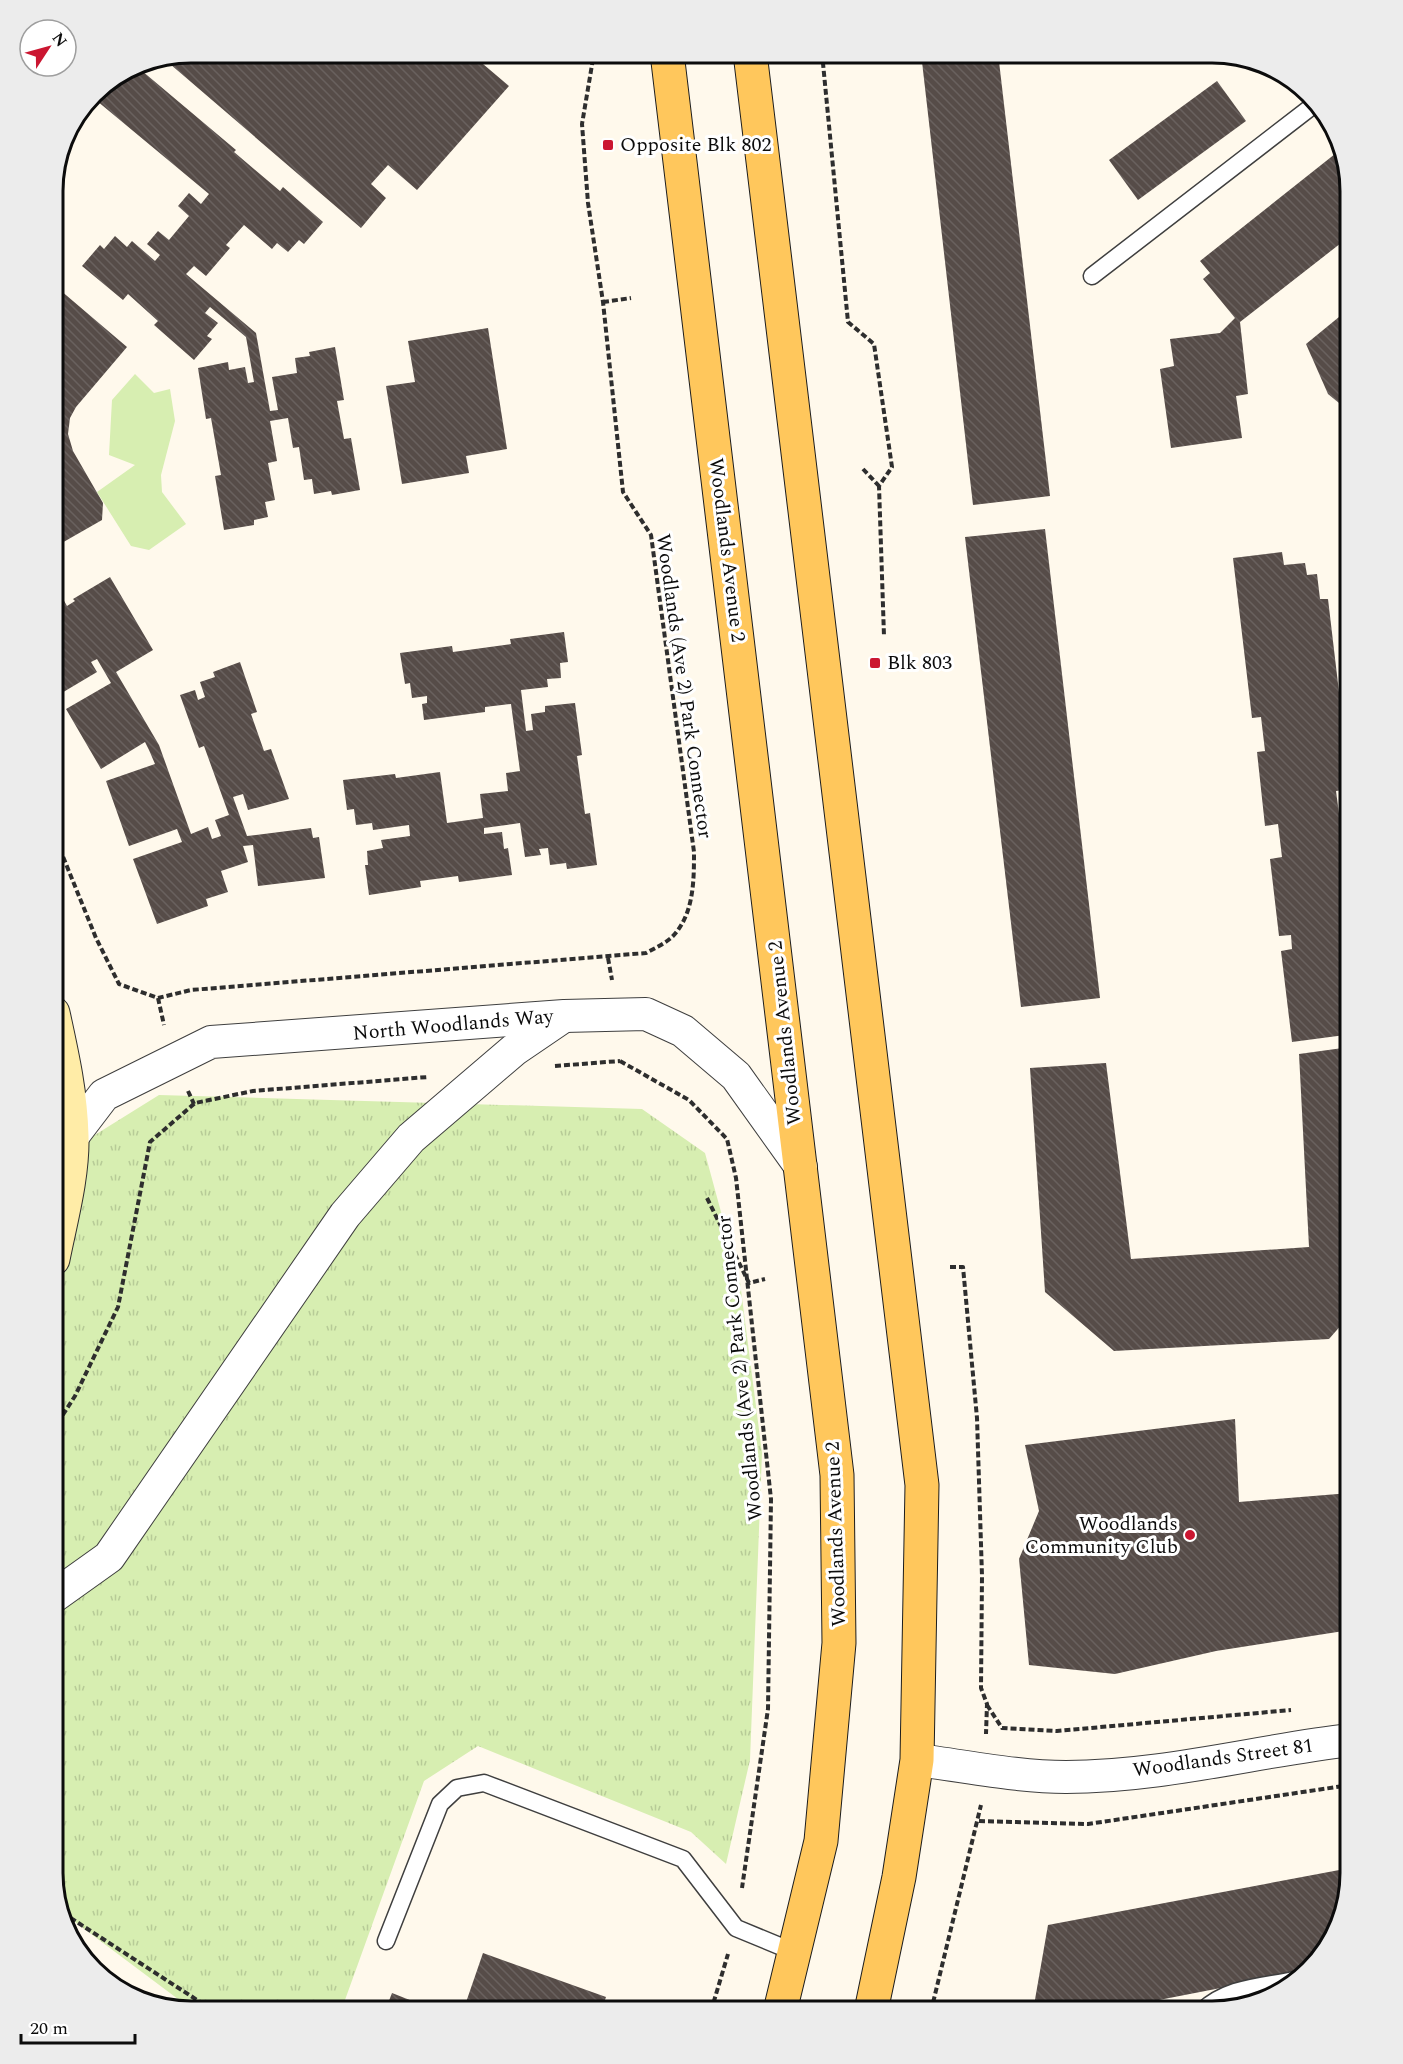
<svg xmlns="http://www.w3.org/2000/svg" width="1403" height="2064" viewBox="0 0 1403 2064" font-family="Spectral,serif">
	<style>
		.grass { fill: url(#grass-tufts) }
		.park { fill: #d7eeb1 }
		.building { fill: url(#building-back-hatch) }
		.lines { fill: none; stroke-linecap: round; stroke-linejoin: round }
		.lane-casing { stroke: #3f3f3f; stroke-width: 19 }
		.street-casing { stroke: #3f3f3f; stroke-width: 34 }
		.secondary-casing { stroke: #2e2e2e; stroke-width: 35 }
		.primary-casing { stroke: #1d1d1d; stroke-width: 35 }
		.path { stroke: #2e2e2e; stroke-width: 4; stroke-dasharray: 6 3; stroke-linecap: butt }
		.lane { stroke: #fff; stroke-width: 16 }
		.street { stroke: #fff; stroke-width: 32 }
		.secondary { stroke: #ffeca7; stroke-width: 33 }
		.primary { stroke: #ffc75c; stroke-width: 33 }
		.poi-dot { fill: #cb1631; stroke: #fff; stroke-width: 2 }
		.labels { text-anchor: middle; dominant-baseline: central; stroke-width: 6; stroke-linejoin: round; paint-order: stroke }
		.poi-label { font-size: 20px; fill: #0c0c0c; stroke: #fff; text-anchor: start }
		.street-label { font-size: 20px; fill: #0c0c0c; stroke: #fff }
		.rim { fill: none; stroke: #0c0c0c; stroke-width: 3 }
	</style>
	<defs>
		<pattern id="grass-tufts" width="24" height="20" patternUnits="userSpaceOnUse" patternTransform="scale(1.5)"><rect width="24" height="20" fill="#d7eeb1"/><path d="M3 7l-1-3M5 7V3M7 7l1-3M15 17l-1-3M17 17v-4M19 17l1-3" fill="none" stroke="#b7cb97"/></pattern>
		<pattern id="building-back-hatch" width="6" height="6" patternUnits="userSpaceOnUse" patternTransform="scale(1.5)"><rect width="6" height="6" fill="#564c48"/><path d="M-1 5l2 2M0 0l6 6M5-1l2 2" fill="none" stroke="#69615e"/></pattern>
	</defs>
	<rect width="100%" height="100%" fill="#fff9ec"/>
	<polygon class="grass" points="159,1095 642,1109 705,1153 740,1282 762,1453 750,1760 726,1864 691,1832 478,1746 424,1781 341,2011 194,2011 63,1913 53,1873 53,1161"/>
	<polygon class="park" points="135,374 154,393 170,389 175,421 161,475 162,492 186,524 149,550 131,546 97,492 135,465 109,455 112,400"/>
	<g class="building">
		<polygon points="191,52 470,53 509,86 417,190 388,165 371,184 386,198 361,228 163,58"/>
		<polygon points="921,53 998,53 1050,496 973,505"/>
		<polygon points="135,65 236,150 234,152 280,191 283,187 323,222 304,244 299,240 288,252 277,243 272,249 244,225 226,245 230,248 206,276 194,266 186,274 256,333 270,411 278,410 272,377 297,373 295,358 310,356 309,352 335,347 344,400 337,401 344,439 351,438 360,490 332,495 331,491 314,494 312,479 304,480 299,447 293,448 288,418 270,421 277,461 268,463 275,500 265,502 268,517 254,520 254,525 224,530 215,476 221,475 211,418 206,419 198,368 228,362 229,370 245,367 248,383 254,382 246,337 210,307 205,313 218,323 207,336 212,339 194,360 154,325 158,321 128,294 123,300 82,266 100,245 104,249 115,236 127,247 132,241 155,261 160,255 147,244 158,231 169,240 189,216 178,206 189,193 201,204 209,194 91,96"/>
		<polygon points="1217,81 1246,121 1138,200 1109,160"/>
		<polygon points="1340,150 1350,191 1350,236 1240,322 1248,394 1236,396 1242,438 1171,448 1160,369 1174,366 1170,339 1220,333 1235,318 1203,279 1210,273 1200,261"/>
		<polygon points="53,284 127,347 76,407 70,418 68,434 73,451 103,503 102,520 53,548"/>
		<polygon points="1350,308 1350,412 1328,394 1306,344"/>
		<polygon points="488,328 507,449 466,456 469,473 402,484 386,386 415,382 408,341"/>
		<polygon points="1045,529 1100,998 1021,1007 965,537"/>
		<polygon points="1282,552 1284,565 1305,563 1307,575 1317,574 1320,599 1328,599 1350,785 1350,789 1336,791 1347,874 1350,873 1350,1021 1344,1022 1345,1035 1292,1042 1281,951 1292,949 1291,935 1279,936 1270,859 1282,857 1278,824 1265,826 1257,752 1265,751 1261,717 1252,718 1233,558"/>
		<polygon points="110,577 153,650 116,672 159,745 191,834 208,827 212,839 221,836 215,820 229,815 204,746 199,748 180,695 195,690 198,700 205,697 200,682 215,677 213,672 240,662 257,712 251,714 264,751 271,749 289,799 248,810 243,794 233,797 247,836 311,828 313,838 319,837 325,878 258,886 253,845 243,846 248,862 221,871 228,892 206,899 208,906 157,924 133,859 182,842 177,829 129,846 106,781 155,764 149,750 145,742 101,769 66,709 111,683 97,659 91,662 97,672 60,694 53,681 53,587 55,585 67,606 75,601 73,599"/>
		<polygon points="564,632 568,662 560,663 561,678 547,679 548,687 521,690 526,731 533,730 531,714 545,712 545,706 575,703 582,755 577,756 585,814 590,813 597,865 567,869 566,863 550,865 548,848 539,849 541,855 525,857 520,823 484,828 484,834 502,832 504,849 508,848 512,875 459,882 458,876 420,881 421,887 369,895 365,865 368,865 367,851 383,848 381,840 410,836 409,825 373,830 372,823 356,825 354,809 347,810 343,780 395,774 396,778 440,772 447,823 483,818 480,794 508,791 506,773 520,771 511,704 485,707 485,712 424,720 422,704 427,703 427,696 412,698 410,683 405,684 400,653 452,646 453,652 511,644 510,639"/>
		<polygon points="1350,1047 1350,1315 1329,1339 1114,1351 1045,1292 1030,1068 1106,1063 1131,1259 1309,1247 1299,1054"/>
		<polygon points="1235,1419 1239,1502 1350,1493 1350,1630 1216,1651 1115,1674 1029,1665 1019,1559 1039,1511 1025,1445"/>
		<polygon points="1350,1868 1332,1943 1303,1972 1123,2007 1122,2011 1033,2011 1048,1925"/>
		<polygon points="483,1953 606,1997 601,2011 463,2011"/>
		<polygon points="392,1993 430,2008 429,2011 385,2011"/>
	</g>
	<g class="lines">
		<g class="lane-casing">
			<g id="lane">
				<polyline points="1092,276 1315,104"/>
				<polyline points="386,1941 440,1804 457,1788 484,1783 683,1859 736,1928 794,1952"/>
				<path d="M1202,2011c26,-24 58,-24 92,-31"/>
			</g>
		</g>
		<g class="street-casing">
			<g id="street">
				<polyline points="72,1137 104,1095 211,1042 564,1016 646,1014 683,1031 736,1076 801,1167"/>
				<polyline points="53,1597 109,1557 345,1215 411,1138 514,1050 561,1018"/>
				<path d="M917,1760c49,6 100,17 149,17 96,0 190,-26 284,-37"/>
			</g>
		</g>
		<g class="secondary-casing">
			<path id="secondary" d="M53,1259c8,-40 20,-83 19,-123 -1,-42 -10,-82 -19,-123"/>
		</g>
		<g class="primary-casing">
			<g id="primary">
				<polyline points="667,53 837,1475 839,1643 821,1841 780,2011"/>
				<polyline points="750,53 922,1485 917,1760 899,1877 871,2011"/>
			</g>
		</g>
		<g class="path">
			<polyline points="822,53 848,322 874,344 892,467 879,486 884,636"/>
			<polyline points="603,302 631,298"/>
			<polyline points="863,469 879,486"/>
			<path d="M53,832l43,106 23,46 39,14 33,-8 455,-37c7,-4 18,-9 25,-15 23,-22 23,-57 23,-86l-43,-317 -28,-43 -20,-190 -15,-99 -6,-79 12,-71"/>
			<polyline points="608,958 612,980"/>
			<polyline points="158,998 164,1025"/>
			<polyline points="620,1061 689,1100 727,1139 736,1178 771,1499 768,1709 742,1888"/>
			<polyline points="555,1066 620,1061"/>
			<polyline points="188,1091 194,1104"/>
			<polyline points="707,1198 749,1283 765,1279"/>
			<polyline points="950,1267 963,1267 977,1418 982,1576 981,1688 987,1704 986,1734"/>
			<polyline points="53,1430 75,1396 118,1307 150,1142 195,1103 253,1091 428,1077"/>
			<polyline points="987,1705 1002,1728 1057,1731 1291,1710"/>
			<polyline points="979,1821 1088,1824 1350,1785"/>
			<polyline points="63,1913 214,2011"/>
			<polyline points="711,2011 728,1954"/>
			<polyline points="931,2011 981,1805"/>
		</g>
		<use href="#lane" class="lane"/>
		<use href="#street" class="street"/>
		<use href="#secondary" class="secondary"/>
		<use href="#primary" class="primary"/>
	</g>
	<g class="poi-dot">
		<rect x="602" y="139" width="12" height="12" rx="3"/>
		<rect x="869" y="657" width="12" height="12" rx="3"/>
		<circle cx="1190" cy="1535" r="6"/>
	</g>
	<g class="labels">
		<g class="poi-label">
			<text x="620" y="145">Opposite Blk 802</text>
			<text x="887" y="663">Blk 803</text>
			<text x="1178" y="1524" text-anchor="end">Woodlands<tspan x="1178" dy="23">Community Club</tspan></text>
		</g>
		<g class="street-label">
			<text transform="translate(727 550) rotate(83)">Woodlands Avenue 2</text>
			<text transform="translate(684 686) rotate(82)">Woodlands (Ave 2) Park Connector</text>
			<text transform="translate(453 1025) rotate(-5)">North Woodlands Way</text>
			<text transform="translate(785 1033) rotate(-96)">Woodlands Avenue 2</text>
			<text transform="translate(740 1368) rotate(-96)">Woodlands (Ave 2) Park Connector</text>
			<text transform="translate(836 1534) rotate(-92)">Woodlands Avenue 2</text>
			<text transform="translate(1223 1758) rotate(-8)">Woodlands Street 81</text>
		</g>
	</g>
	<path d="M0 0H1403V2064H0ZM191 63H1212A128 128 0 0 1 1340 191V1873A128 128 0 0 1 1212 2001H191A128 128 0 0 1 63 1873V191A128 128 0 0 1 191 63Z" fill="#ececec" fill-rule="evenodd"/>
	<path class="rim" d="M191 63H1212A128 128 0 0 1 1340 191V1873A128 128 0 0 1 1212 2001H191A128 128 0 0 1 63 1873V191A128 128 0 0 1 191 63Z"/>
	<g transform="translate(48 48) rotate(54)"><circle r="28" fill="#ffffff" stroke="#9e9e9e" stroke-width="1.5"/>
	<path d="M0-4.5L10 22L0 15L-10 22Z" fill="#cb1631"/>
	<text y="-9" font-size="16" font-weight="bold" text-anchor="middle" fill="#0c0c0c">N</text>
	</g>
	<path d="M21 2034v9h114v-9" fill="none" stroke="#0c0c0c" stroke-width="3"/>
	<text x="30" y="2034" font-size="18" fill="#0c0c0c" stroke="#ffffff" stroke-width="4.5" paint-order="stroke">20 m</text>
</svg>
